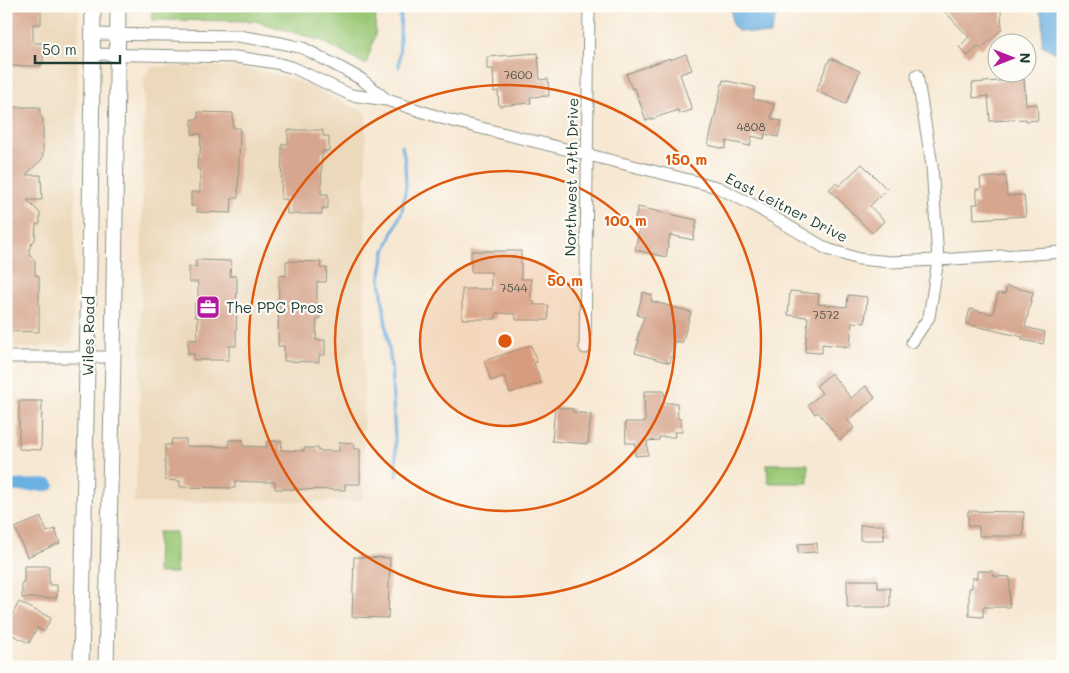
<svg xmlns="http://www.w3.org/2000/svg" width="1069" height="673" viewBox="0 0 1069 673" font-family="Mali,sans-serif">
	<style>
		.built { fill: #ecd8ba }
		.green { fill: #99c775; stroke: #5c8254 }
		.water { fill: #6bb0e1; stroke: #45768a }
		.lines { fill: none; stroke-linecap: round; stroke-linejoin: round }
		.stream { stroke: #6bb0e1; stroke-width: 3 }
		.canal { stroke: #6bb0e1; stroke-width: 12 }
		.building { fill: #d6a68e }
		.minor-casing { stroke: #8b9284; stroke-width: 13 }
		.major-casing { stroke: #8b9284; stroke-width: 17 }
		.minor { stroke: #fff; stroke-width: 11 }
		.major { stroke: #fff; stroke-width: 15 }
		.ring { fill: none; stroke: #de580e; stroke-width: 2.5 }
		.labels { text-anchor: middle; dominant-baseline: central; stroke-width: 4.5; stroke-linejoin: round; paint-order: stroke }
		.number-label { font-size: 12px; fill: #4d574a }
		.street-label { font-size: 15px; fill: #1f3d34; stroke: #fdfcf7 }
		.poi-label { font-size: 15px; fill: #1f3d34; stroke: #fdfcf7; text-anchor: start }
		.centre { fill: #de580e; stroke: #fdfcf7; stroke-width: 2.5 }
		.ring-label { font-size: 15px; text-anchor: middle; font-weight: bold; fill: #de580e; stroke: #fdfcf7; stroke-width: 4.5; stroke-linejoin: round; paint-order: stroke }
	</style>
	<rect width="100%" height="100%" fill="#fdfcf7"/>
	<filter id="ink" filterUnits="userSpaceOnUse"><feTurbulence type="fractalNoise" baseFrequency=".02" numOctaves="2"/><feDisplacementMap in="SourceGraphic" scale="10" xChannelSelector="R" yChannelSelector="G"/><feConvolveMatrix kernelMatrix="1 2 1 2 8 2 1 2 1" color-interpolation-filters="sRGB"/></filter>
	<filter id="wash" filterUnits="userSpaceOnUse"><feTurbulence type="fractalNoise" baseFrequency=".0096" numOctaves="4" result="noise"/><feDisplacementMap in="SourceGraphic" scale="20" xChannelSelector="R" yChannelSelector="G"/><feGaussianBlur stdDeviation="1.12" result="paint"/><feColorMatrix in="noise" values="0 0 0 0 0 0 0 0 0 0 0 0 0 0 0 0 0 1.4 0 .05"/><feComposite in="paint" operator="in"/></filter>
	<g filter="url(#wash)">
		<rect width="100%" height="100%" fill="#f7e8d3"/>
		<g class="built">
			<polygon points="6,6 79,6 73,338 67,346 6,349"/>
			<polygon points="165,66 229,67 262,71 286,77 312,87 366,113 363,501 134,503 139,441 144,79 151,68"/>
		</g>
		<g class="green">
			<polygon points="152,6 376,6 375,36 366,65 322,41 255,21 152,20"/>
			<polygon points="767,464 808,464 808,483 768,483"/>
			<polygon points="158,532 176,532 176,573 157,573"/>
		</g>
		<g class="water">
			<polygon points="731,6 773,6 776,16 770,35 738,31 732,24"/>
			<polygon points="1038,6 1063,6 1063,54 1058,54 1042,45 1043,20"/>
		</g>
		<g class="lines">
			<g class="stream">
				<polyline points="399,67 401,6"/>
				<polyline points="397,476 391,364 380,279 385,251 402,211 406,186 405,161 402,146"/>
			</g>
			<polyline class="canal" points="6,486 49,485"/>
		</g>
		<g id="blocks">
			<g class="building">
				<polygon points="6,6 41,6 41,24 33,24 33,43 43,43 43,63 41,63 41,66 6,66"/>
				<polygon points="951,6 985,6 990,11 1001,10 1002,29 981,49 978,46 968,56 959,47 969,37 945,12"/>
				<polygon points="538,53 540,80 548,79 549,96 530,97 531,103 499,106 498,91 494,92 493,69 487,69 487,57"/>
				<polygon points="686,54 692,70 680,74 692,110 679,114 678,110 646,121 635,88 632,89 626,74 670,58 670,60"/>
				<polygon points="830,58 860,71 846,104 816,91"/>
				<polygon points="1024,79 1026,105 1037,104 1038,120 1026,121 1026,119 990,121 988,96 973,98 972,83"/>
				<polygon points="723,80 755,87 753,99 774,104 771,119 782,121 778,137 765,134 764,139 752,136 750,146 727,141 725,149 708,145"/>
				<polygon points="6,107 40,107 40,115 43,119 43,158 26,175 41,175 42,200 27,200 40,213 40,224 36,224 35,240 31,244 29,250 30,256 35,260 35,275 39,276 39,332 6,331"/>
				<polygon points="198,112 233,113 233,128 240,128 238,198 232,198 231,213 197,212 197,206 191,206 191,192 200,192 200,169 197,169 198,155 200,155 201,134 192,134 192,119 198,119"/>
				<polygon points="288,130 323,130 323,136 329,136 329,151 322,151 321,194 328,194 328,208 322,208 322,214 287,214 287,199 281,199 282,144 288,144"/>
				<polygon points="862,164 887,189 870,206 884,221 872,233 829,189 836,183 839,186"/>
				<polygon points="1006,176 1007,196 1024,195 1026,216 974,219 973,204 978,204 976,189 981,189 980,178"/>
				<polygon points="638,207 697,220 693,240 670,235 666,257 635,250 641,221 635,220"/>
				<polygon points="471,251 521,251 521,279 531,279 531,301 534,301 534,305 548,305 548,320 516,320 516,314 496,313 496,319 462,319 462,289 491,289 491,272 471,272"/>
				<polygon points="196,260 231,261 230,276 237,276 236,346 229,346 229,360 194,360 194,354 188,354 188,339 197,340 198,317 195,317 195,303 198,303 198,282 189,282 189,267 196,267"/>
				<polygon points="286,261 321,262 320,268 327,268 326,282 317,282 317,305 320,305 320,319 317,319 316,340 325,340 325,355 319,355 319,362 284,361 284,346 278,346 279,275 286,276"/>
				<polygon points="1007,286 1033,292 1025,327 1045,332 1043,344 1022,340 1023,337 966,324 970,309 993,314 998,293 1005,294"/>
				<polygon points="790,291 819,294 818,304 847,307 848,295 867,297 865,323 852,322 850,347 822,344 822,353 805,352 808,317 788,315"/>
				<polygon points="643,292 652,295 651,301 691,312 682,343 676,341 670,363 635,353 639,340 637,340 644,317 637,315"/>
				<polygon points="531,345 537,362 534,363 541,383 510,393 504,376 491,381 484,361"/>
				<polygon points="831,373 851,398 866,386 875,398 848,420 854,428 840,440 818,412 815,414 808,405 822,393 816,386"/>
				<polygon points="644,391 664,391 664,403 677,403 678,419 681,419 682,432 674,432 675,437 659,437 659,440 647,441 648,455 635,456 635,443 626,443 625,422 645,422"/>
				<polygon points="19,401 42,401 41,450 19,449"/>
				<polygon points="555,407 573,409 573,412 591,414 588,444 552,441"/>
				<polygon points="172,439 186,439 186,446 229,447 229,440 243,440 243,446 267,447 267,441 282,441 281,450 304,451 304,448 318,448 318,451 339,451 339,442 354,443 354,449 360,449 360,484 345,484 345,490 275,489 275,482 261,482 235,481 235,488 180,487 180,481 165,480 165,445 171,445"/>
				<polygon points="968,511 1024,512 1023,536 979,536 979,526 968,526"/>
				<polygon points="41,517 47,532 55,529 60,543 27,557 15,528"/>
				<polygon points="860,525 883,525 884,540 860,540"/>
				<polygon points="817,543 817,552 798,553 798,544"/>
				<polygon points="354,557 390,558 388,618 352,617"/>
				<polygon points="24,566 49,566 49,585 57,585 57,598 22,598 22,582 24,582"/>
				<polygon points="977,571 994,571 993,576 1010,577 1009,607 983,607 983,617 969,616 969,588 972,588 972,578 977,578"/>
				<polygon points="847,580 878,580 878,588 890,588 890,607 847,607"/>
				<polygon points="19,602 51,618 44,632 37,628 29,643 6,632 6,626"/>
			</g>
		</g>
	</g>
	<g filter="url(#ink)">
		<use href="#blocks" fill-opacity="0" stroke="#8b9284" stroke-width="1"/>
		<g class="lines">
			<g class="minor-casing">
				<g id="minor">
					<polyline points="92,34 238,36 281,43 303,48 341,68 361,79 386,99"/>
					<polyline points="92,54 236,57 276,63 294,68 351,95 387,100 445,119 717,187 753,205 827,249 859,259 891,262 938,260 1063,252"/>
					<polyline points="912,342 929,317 938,260 932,165 917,75"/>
					<polyline points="585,348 589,6"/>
					<polyline points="6,357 113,357"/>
				</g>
			</g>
			<g class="major-casing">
				<g id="major">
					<polyline points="81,667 90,217 93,6"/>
					<polyline points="106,667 113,357 118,6"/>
				</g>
			</g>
			<use href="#minor" class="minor"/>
			<use href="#major" class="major"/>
		</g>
	</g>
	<circle cx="505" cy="341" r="85" fill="#de580e" fill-opacity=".12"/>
	<g class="ring">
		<circle cx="505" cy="341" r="85"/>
		<circle cx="505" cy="341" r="170"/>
		<circle cx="505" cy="341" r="256"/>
	</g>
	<defs>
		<g id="office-square" transform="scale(1.25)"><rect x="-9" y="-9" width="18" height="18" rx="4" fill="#b5179e" stroke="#fdfcf7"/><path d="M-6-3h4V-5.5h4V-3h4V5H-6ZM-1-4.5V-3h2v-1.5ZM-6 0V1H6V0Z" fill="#fff"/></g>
	</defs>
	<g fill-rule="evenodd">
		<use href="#office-square" x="208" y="307"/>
	</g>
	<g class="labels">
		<g class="number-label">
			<text x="518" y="74">7600</text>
			<text x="751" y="126">4808</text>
			<text x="514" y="287">7544</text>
			<text x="826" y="314">7572</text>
		</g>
		<g class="street-label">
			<text transform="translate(571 177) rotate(-89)">Northwest 47th Drive</text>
			<text transform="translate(787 207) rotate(27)">East Leitner Drive</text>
			<text transform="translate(88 336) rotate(-89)">Wiles Road</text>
		</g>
		<g class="poi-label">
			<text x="226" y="307">The PPC Pros</text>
		</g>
	</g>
	<circle cx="505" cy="341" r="8" class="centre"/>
	<g class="ring-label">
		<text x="686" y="165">150 m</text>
		<text x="625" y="226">100 m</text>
		<text x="565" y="286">50 m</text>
	</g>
	<rect width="1069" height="673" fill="none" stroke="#fdfcf7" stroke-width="25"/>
	<g transform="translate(1012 58) rotate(90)"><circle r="24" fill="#fdfcf7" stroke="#a4b0a9"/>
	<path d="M0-4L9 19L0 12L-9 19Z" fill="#b5179e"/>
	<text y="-8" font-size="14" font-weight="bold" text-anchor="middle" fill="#1f3d34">N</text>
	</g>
	<path d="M35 55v8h85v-8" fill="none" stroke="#1f3d34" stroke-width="2.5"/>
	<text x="42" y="55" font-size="15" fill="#1f3d34" stroke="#fdfcf7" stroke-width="4" paint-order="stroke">50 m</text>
</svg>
